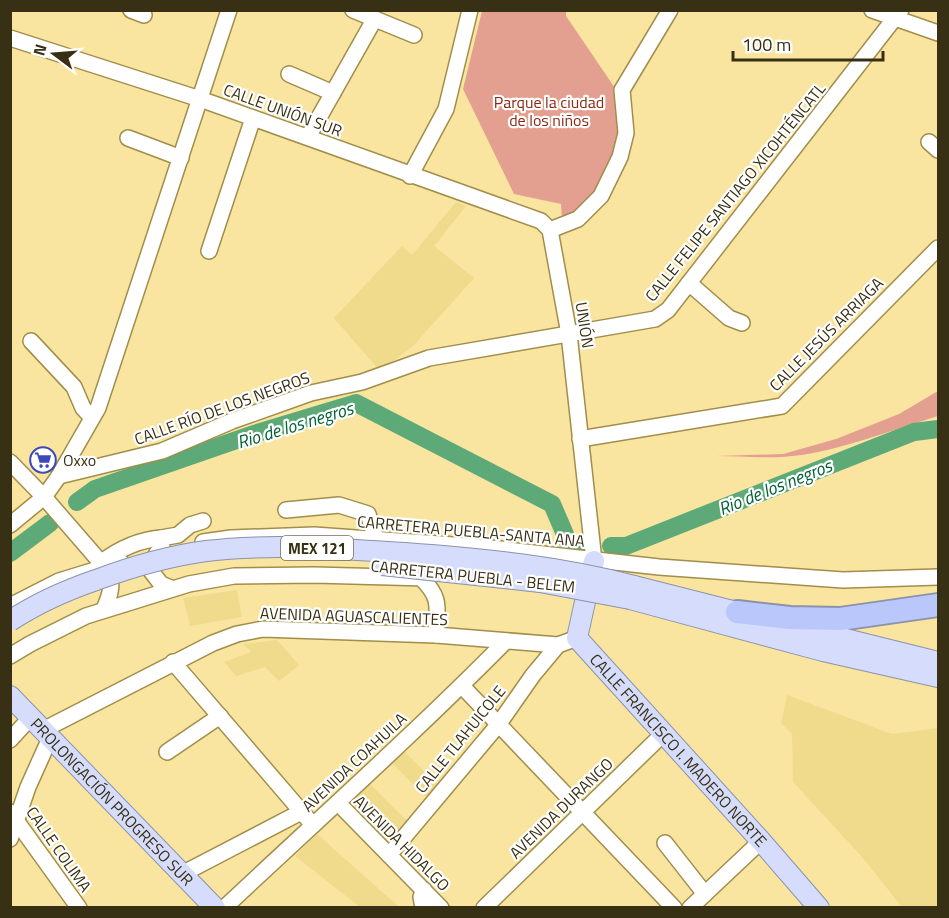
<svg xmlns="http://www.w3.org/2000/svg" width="949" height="918" viewBox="0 0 949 918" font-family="'Titillium Web',sans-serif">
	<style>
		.built { fill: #f0da8c }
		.green { fill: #e3a090 }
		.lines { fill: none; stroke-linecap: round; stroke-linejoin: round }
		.river { stroke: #5daa78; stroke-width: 18 }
		.minor-casing { stroke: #a18e4a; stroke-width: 18 }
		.major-casing { stroke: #8c92aa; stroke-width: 22 }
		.highway-casing { stroke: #8c92aa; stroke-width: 26 }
		.minor { stroke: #fff; stroke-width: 15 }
		.major { stroke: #d6ddfc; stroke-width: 20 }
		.highway { stroke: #bac7fa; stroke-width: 22 }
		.major-bridge-casing { stroke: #8c92aa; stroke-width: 22; stroke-linecap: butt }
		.major-bridge { stroke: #d6ddfc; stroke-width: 20 }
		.labels { text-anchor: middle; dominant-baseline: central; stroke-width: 4.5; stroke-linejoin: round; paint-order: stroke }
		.shield { fill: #fff; stroke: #746e5a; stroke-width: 1.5 }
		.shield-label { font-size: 15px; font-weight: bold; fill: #383014 }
		.park-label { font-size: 16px; fill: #8b2811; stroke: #fff }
		.street-label { font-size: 16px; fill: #383014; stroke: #fff }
		.poi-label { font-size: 16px; fill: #383014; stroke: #fff; text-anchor: start }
		.water-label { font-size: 18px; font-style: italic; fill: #006233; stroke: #fff }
	</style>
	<rect width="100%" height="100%" fill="#f9e5a0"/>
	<g class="built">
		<polygon points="456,202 466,206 434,246 474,278 413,346 380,371 334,318 402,246 412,255"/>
		<polygon points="237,590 242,617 190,626 183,598"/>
		<polygon points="277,640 299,665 279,681 265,667 236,676 224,662 251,652 243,644"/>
		<polygon points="787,695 892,734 938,728 938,907 902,907 863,858 793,782 792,734 781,723"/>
		<polygon points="404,751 443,790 432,803 392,763"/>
		<polygon points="370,784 412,826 390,852 344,809"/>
		<polygon points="317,834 399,907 360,907 295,856"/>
	</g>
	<g class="green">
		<polygon points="482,11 566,11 566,16 617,91 617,156 597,197 577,216 562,220 561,204 514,194 463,89"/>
		<path d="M938,391v25c-46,14 -109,39 -157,41 -21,1 -43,-1 -65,-1l67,-2 53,-15 63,-25z"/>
	</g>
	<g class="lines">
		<g class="river">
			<polyline points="77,502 95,489 254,434 356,403 552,504 570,546 582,546"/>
			<polyline points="611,546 626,546 914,432 938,429"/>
			<polyline points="10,553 50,523"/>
		</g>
		<g class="minor-casing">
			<g id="minor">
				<polyline points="131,10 144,15"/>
				<polyline points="353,10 414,35"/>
				<polyline points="872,10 938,33"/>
				<polyline points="10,38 200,99 541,221 550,230 569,334 594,561"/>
				<polyline points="289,74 333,93"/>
				<polyline points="308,137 374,20"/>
				<polyline points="128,138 181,158"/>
				<polyline points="929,142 938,150"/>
				<polyline points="410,176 446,109 470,10"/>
				<polyline points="550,230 578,219 601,196 620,157 626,133 622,90 670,10"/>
				<polyline points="209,251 253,118"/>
				<polyline points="689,283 729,318 742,323"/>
				<polyline points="31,341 74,387 83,408 92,418"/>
				<polyline points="580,439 782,406 938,248"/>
				<path d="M10,462l34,35 65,75c4,14 1,24 -5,37"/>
				<polyline points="59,476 162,451 232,421 311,393 362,382 429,358 655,319 668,310 901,10"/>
				<polyline points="286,510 339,505 368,514 376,539"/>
				<polyline points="10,525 44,497 59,476 98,408 229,10"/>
				<polyline points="203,542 231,538 314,535 482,547 659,567 843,580 938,577"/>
				<polyline points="162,547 161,538 178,535 190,525 203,521"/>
				<polyline points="157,553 152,562 151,571 161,584 171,588"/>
				<path d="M102,562c17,-13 37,-22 59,-24"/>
				<path d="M421,578c21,20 16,30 15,57"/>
				<polyline points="10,606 59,581 121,562"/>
				<polyline points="10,656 30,644 86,616 189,584 234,576 314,575 427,578"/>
				<polyline points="173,662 313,825"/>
				<polyline points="462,686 674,908"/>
				<polyline points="43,730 213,643 237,634 263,629 436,635 558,645 577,638"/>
				<polyline points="10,740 31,717"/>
				<polyline points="167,752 220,716"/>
				<polyline points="338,803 441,908"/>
				<polyline points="10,812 79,908"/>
				<polyline points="10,839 28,787 50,738"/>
				<polyline points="665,843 705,894"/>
				<polyline points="389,855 498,725 533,675 558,645"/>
				<polyline points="182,874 301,812"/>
				<path d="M224,908c95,-89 191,-175 282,-267"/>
				<polyline points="423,908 421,897 424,890"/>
				<polyline points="484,908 663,734"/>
				<polyline points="690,908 761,841"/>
			</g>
		</g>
		<g class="major-casing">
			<g id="major">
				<path id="s1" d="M594,561l-17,77 184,203 58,67"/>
				<polyline points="634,586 752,616"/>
				<polyline points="630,599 823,651 938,677"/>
				<polyline points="781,623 938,662"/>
				<path id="s2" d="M10,696l205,212"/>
			</g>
		</g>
		<g class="highway-casing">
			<polyline id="highway" points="737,612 790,618 840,619 938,605"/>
		</g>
		<use href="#minor" class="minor"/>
		<use href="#major" class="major"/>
		<use href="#highway" class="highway"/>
		<g class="major-bridge-casing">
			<g id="major-bridge">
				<polyline points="382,565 540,582 630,599"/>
				<path d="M10,621c27,-18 57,-31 86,-41 35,-13 73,-24 110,-29 66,-8 133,-2 199,2 80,6 152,13 229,33"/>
			</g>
		</g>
		<use href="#major-bridge" class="major-bridge"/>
	</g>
	<defs>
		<g id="supermarket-ring" transform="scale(1.35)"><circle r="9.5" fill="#fff" stroke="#3f47bc" stroke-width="1.5"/><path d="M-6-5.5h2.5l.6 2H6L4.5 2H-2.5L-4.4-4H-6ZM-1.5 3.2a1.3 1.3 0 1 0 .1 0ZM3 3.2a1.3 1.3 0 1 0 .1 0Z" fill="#3f47bc"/></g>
	</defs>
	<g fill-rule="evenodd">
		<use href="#supermarket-ring" x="43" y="460"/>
	</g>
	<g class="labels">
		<rect class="shield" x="281" y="536" width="72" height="24" rx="4.5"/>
		<g class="shield-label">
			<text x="317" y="548">MEX 121</text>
		</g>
		<g class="park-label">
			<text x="549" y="102">Parque la ciudad<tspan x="549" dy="18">de los niños</tspan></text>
		</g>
		<g class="street-label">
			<text transform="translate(283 110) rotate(20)">CALLE UNIÓN SUR</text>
			<text transform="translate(735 192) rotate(-51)">CALLE FELIPE SANTIAGO XICOHTÉNCATL</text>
			<text transform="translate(585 325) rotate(81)">UNIÓN</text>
			<text transform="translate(826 334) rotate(-45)">CALLE JESÚS ARRIAGA</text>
			<text transform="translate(222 408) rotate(-20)">CALLE RÍO DE LOS NEGROS</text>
			<text transform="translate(471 531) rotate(5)">CARRETERA PUEBLA-SANTA ANA</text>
			<text transform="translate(473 576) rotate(6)">CARRETERA PUEBLA - BELEM</text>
			<text transform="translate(354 616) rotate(2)">AVENIDA AGUASCALIENTES</text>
			<text transform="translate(460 739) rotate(-51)">CALLE TLAHUICOLE</text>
			<text stroke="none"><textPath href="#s1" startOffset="230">CALLE FRANCISCO I. MADERO NORTE</textPath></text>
			<text transform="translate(354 762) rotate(-43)">AVENIDA COAHUILA</text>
			<text stroke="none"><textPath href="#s2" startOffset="147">PROLONGACIÓN PROGRESO SUR</textPath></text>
			<text transform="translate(561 808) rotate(-44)">AVENIDA DURANGO</text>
			<text transform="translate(402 843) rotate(45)">AVENIDA HIDALGO</text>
			<text transform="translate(59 849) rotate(55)">CALLE COLIMA</text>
		</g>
		<g class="poi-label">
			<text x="63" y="460">Oxxo</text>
		</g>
		<g class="water-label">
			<text transform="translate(295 425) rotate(-17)">Rio de los negros</text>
			<text transform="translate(775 487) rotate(-22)">Rio de los negros</text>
		</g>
	</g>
	<rect width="949" height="918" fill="none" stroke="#383014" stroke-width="24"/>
	<g transform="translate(54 54) rotate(286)" stroke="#ffffff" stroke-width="4.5" paint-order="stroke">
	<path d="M0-4.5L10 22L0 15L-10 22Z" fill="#383014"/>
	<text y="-9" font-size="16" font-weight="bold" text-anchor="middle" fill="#383014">N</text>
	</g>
	<path d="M733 51v9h150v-9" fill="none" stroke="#383014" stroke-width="3"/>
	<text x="742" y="51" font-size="18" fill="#383014" stroke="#ffffff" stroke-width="4.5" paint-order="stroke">100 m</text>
</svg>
